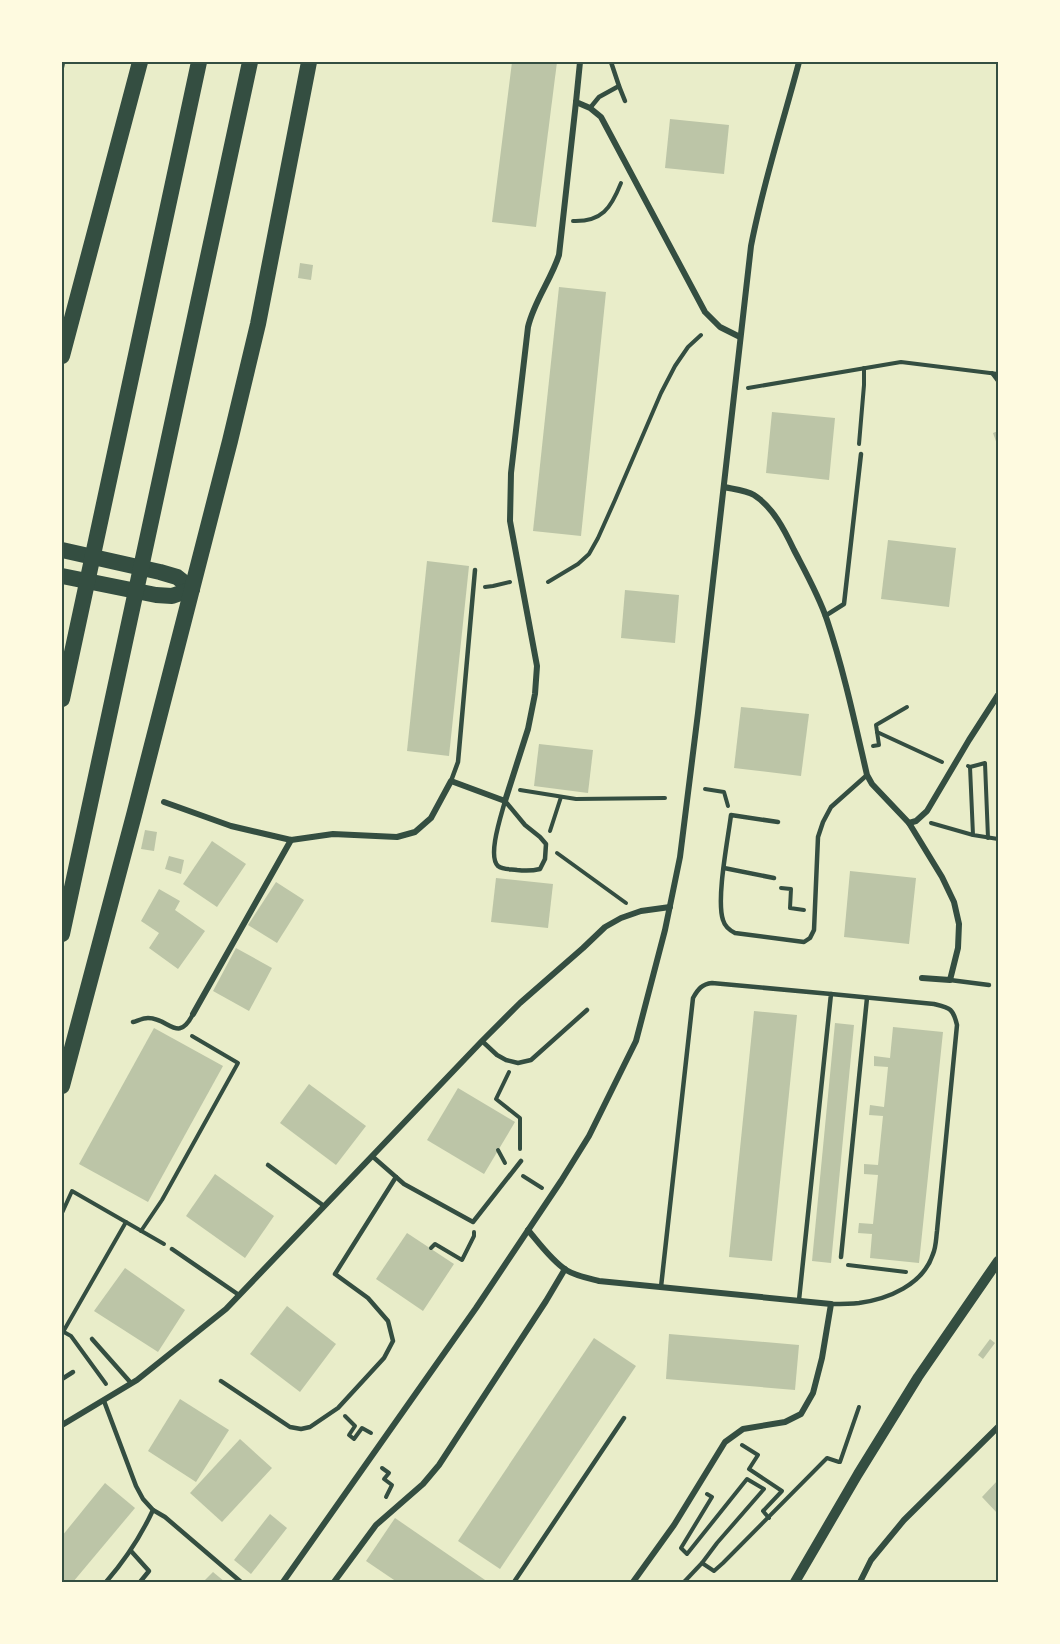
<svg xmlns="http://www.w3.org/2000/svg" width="1060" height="1644" viewBox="0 0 1060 1644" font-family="'Varela Round',sans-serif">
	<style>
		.building { fill: #bcc5a7 }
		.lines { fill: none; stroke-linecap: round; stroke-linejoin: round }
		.path { stroke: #344e41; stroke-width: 4 }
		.service { stroke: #344e41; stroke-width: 4.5 }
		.minor { stroke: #344e41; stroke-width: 6 }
		.tertiary { stroke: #344e41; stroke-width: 10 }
		.trunk { stroke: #344e41; stroke-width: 16 }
		.neatline { fill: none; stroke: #344e41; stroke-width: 2 }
	</style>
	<rect width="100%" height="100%" fill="#e9edc9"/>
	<g class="building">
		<polygon points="512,62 557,62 536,227 492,222"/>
		<polygon points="670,119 729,125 724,174 665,168"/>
		<polygon points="300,263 313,265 311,280 298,278"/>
		<polygon points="559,287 606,292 581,536 533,531"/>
		<polygon points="772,412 835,418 829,480 766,473"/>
		<polygon points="998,431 998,447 993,433"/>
		<polygon points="888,540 956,548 949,607 881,599"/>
		<polygon points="427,561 469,566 449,756 407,751"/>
		<polygon points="625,590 679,595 675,643 621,638"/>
		<polygon points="741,707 809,714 801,776 734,768"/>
		<polygon points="539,744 593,750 588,793 534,786"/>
		<polygon points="145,830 157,832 154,851 141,849"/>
		<polygon points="212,841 246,864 217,907 183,884"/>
		<polygon points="169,856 184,860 181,874 165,869"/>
		<polygon points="850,871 916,878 909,944 844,937"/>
		<polygon points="496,878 553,884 548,928 491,922"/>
		<polygon points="276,882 304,900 277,943 248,925"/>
		<polygon points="159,889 180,901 175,910 205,931 178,969 149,948 159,933 141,921"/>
		<polygon points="236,948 272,968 249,1011 213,991"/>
		<polygon points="754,1011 797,1015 772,1261 729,1257"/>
		<polygon points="835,1023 854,1025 831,1263 812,1261"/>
		<polygon points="893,1027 943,1032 919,1263 870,1258 872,1234 858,1233 859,1223 873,1224 878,1175 864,1174 864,1164 878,1165 883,1116 869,1115 870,1105 884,1107 888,1067 874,1066 874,1056 890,1058"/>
		<polygon points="154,1028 223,1066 148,1202 79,1164"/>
		<polygon points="309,1084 366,1126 336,1165 280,1123"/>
		<polygon points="458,1088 515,1122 484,1174 427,1140"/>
		<polygon points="215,1174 274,1216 245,1258 186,1216"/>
		<polygon points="407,1233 454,1264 423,1311 376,1279"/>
		<polygon points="125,1268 185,1310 158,1352 94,1311"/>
		<polygon points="287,1306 336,1344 300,1392 250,1354"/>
		<polygon points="669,1334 799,1345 795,1390 666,1379"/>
		<polygon points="594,1338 636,1366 500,1569 458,1541"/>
		<polygon points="990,1339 995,1343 983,1359 978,1355"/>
		<polygon points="180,1399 229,1430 196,1482 148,1451"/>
		<polygon points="240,1439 272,1468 222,1522 190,1493"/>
		<polygon points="998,1480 998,1514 982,1497"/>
		<polygon points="105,1483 135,1508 73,1582 64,1582 62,1580 62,1536"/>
		<polygon points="270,1514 287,1528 251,1574 234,1560"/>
		<polygon points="395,1518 488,1582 397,1582 366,1561"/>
		<polygon points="213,1572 225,1582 203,1582"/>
	</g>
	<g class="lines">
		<g class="path">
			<path d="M573,221c29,1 38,-13 48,-38"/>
			<polyline points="992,373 998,381"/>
			<polyline points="748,388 901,362 998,374"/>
			<polyline points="859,444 864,385 864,368"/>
			<polyline points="548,582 578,564 589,554 598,538 615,500 661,393 675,366 688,347 701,335"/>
			<polyline points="485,587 493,586 510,582"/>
			<polyline points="877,732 942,762"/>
			<polyline points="873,746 879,745 876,725 907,707"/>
			<polyline points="968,766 970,767 973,835 998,839"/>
			<polyline points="970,767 985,763 988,838"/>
			<polyline points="705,789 724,792 728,806"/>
			<polyline points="520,790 576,799 665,798"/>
			<polyline points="931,823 973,835"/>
			<polyline points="550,831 561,797"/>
			<polyline points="557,853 626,903"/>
			<polyline points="781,888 791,889 790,908 804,910"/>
			<polyline points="509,1072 496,1099 520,1118 520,1149"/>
			<polyline points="498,1150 505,1163"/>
			<polyline points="523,1176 542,1188"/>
			<polyline points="62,1213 72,1191 164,1244"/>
			<polyline points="141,1231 162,1200 238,1063 192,1036"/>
			<polyline points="431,1248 435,1244 462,1260 474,1236 474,1232"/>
			<polyline points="848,1265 906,1272"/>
			<polyline points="62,1331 71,1336 106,1384"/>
			<polyline points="63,1332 126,1222"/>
			<polyline points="345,1416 355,1426 349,1435 354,1439 362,1428 371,1433"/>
			<polyline points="742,1445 758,1455 749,1469 782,1491 763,1511 769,1518"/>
			<polyline points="840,1462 859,1407"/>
			<polyline points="382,1468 389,1473 384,1479 392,1485 386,1497"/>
			<polyline points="707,1494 712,1497 681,1548 687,1554 747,1479 764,1489 717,1543 702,1563 714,1571 723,1563 827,1458 839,1462"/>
			<polyline points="684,1582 702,1563"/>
		</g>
		<g class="service">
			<polyline points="62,67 63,62"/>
			<polyline points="619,86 625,101"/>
			<polyline points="590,108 599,97 619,86 611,62"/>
			<polyline points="825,616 844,604 861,454"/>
			<polyline points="451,781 458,762 475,570"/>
			<path d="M505,801l20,24 15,12 6,7 -1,15 -5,10c-8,2 -15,2 -23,1 -6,-1 -14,0 -19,-4 -11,-10 4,-53 7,-65z"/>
			<path d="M778,822l-47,-7c-3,24 -15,84 -8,105 2,7 6,10 12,13l69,9 6,-4 4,-8 4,-93 5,-15 8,-15 36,-32"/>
			<polyline points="724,868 774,878"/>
			<polyline points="950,980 989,985"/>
			<path d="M133,1022c4,-1 10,-4 15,-4 21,0 30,26 45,-4"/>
			<polyline points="482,1041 497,1055 506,1060 518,1063 531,1060 587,1010"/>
			<polyline points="372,1156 404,1184 473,1222 521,1161"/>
			<polyline points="268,1165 324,1206"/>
			<polyline points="172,1249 239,1295"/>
			<polyline points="841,1257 867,998"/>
			<path d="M661,1287l32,-289c5,-9 9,-14 19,-15l119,11 -32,306"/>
			<path d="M831,1304c9,0 19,0 28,-1 29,-4 64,-18 74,-49 3,-7 3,-15 4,-23l20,-206c-4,-17 -7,-17 -23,-21l-103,-10"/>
			<polyline points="92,1339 131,1383"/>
			<polyline points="62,1379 73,1372"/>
			<polyline points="221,1381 290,1427 301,1429 310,1427 338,1408 384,1358 393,1341 388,1321 368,1298 335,1274 396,1177"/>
			<polyline points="104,1401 136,1486 143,1499 153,1510 165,1517 241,1582"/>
			<polyline points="131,1551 149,1571 140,1582"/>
			<path d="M106,1582c20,-23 34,-44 47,-72"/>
			<polyline points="514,1582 624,1418"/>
		</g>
		<g class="minor">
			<polyline points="580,62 576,102 590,108 601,117 705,312 720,327 740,337"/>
			<path d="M724,487c9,2 22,3 30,8 19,12 31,36 40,55 12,23 25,46 33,70 17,51 28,103 40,155l5,9 37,39 33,54 12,25 5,22 -1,24 -8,32 -28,-2"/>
			<path d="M164,802l67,24 60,14 42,-6 64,3 18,-5 16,-14 20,-37 54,20 23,-72 7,-35 2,-28 -27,-145 1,-48 17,-146c6,-26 23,-47 31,-72l17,-153"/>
			<polyline points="909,823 916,821 927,811 969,740 998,695"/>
			<polyline points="193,1014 291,840"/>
			<path d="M528,1230c11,13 23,30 38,40 10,6 21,8 33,11l232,23 -9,54 -9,35 -12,21 -16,8 -42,7 -18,13 -51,83 -41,57"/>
			<polyline points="62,1425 137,1380 226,1309 482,1041 520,1003 583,948 605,927 621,918 641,911 670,907"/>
			<path d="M283,1582l193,-274 85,-127 28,-45 47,-95 29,-111 15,-73 18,-144 53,-467c12,-63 32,-123 48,-184"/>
			<polyline points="334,1582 376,1525 423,1484 439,1465 546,1301 565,1269"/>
			<polyline points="860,1582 871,1560 904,1520 998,1427"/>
		</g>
		<polyline class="tertiary" points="795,1582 858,1474 918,1377 998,1261"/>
		<g class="trunk">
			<polyline points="62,356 140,62"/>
			<polyline points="62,550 160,572 177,577 192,589"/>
			<polyline points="62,576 156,595 172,596 192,589"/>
			<polyline points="62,699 199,62"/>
			<polyline points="62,934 250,62"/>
			<polyline points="62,1086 134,815 230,441 258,324 309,62"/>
		</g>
	</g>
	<rect width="1060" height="1644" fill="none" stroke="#fefae0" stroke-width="126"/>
	<rect x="63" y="63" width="934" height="1518" class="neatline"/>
</svg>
